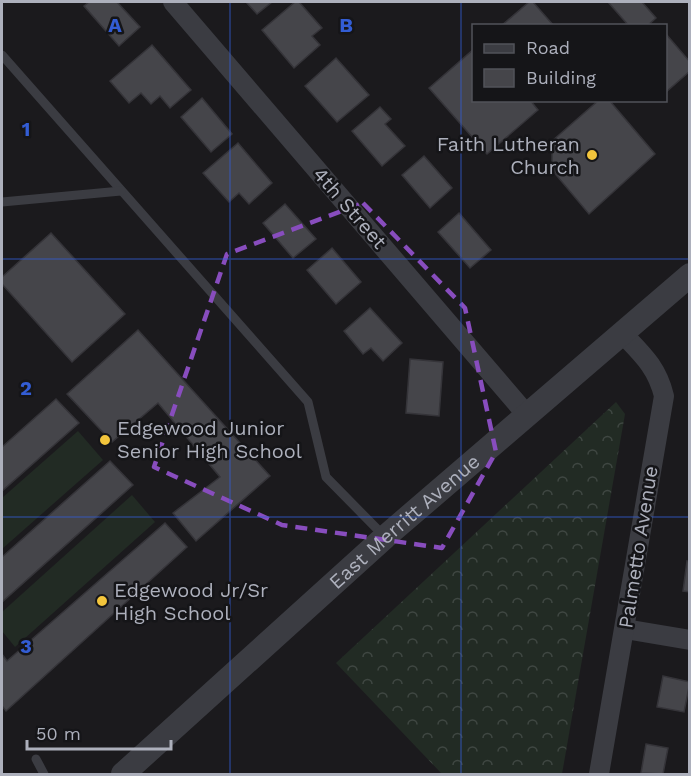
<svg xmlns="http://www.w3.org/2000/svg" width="691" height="776" viewBox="0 0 691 776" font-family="'Work Sans',sans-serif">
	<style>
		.grass { fill: #222b24 }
		.forest { fill: url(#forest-crowns) }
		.building { fill: #45454a; stroke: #353439; stroke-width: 1.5 }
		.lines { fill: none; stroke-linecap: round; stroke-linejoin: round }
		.service { stroke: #3b3c42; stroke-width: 9 }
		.minor { stroke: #3b3c42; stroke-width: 20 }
		.tertiary { stroke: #3b3c42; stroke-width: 24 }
		.marked { fill: none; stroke: #884dbe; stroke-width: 4.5; stroke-dasharray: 12 8; stroke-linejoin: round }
		.grid { fill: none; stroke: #335dd4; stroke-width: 1.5; stroke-opacity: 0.55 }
		.poi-dot { fill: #f3c53c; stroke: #151518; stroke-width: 2 }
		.labels { text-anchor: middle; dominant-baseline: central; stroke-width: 5; stroke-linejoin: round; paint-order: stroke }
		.poi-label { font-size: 20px; fill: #adb0bc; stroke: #151518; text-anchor: start }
		.street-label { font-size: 20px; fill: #adb0bc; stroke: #151518 }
		.grid-label { font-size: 20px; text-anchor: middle; font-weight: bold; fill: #335dd4; stroke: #151518; stroke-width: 5; stroke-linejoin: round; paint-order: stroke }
	</style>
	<defs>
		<pattern id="forest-crowns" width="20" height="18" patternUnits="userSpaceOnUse" patternTransform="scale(1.5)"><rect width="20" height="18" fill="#222b24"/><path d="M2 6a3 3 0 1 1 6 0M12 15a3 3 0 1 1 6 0" fill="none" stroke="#3f4742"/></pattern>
	</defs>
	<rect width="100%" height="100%" fill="#1b1a1d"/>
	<g class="grass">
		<polygon points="78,431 103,460 2,549 2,498"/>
		<polygon points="132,495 155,522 15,647 2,631 2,612"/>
	</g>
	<polygon class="forest" points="616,402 625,414 562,774 442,774 336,663"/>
	<g class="building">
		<polygon points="89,2 117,2 140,27 119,46 84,6"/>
		<polygon points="246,2 272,2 257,14"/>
		<polygon points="295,2 299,2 322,28 312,36 320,45 294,68 262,30"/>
		<polygon points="529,2 533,2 554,26 501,26"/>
		<polygon points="608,2 642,2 656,18 647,26 629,26"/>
		<polygon points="666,34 690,62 690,71 666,92"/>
		<polygon points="152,45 191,90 170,108 160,96 151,104 141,93 129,103 110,81"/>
		<polygon points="474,49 474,100 530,100 538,110 487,154 429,88"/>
		<polygon points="336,58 369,95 337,122 305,86"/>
		<polygon points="202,98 232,134 211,152 181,117"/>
		<polygon points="599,100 609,100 655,154 589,214 552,170 552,141"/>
		<polygon points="380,107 391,119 385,124 405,146 382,166 352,131"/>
		<polygon points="238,143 272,183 249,204 239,193 229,202 203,173"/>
		<polygon points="424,156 452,188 430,208 402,175"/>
		<polygon points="285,204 316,239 293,258 263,223"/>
		<polygon points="459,213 491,250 470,268 438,232"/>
		<polygon points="51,233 125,314 72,362 2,284 2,277"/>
		<polygon points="332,248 361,282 336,304 307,270"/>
		<polygon points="370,308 402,343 383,361 371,348 363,354 344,331"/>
		<polygon points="138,330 270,476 196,541 173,513 220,477 158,403 112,442 67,394"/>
		<polygon points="410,359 443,362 439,416 406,413"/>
		<polygon points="56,399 79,423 2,491 2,447"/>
		<polygon points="110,461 133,485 2,602 2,557"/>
		<polygon points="165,523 187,547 6,711 2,706 2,654 7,661"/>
		<polygon points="687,561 690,562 690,592 683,591"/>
		<polygon points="663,676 690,682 684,712 657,707"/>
		<polygon points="646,744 668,748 663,774 641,773"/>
	</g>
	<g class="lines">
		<g class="service">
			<polyline points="2,55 308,402 326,477 384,536"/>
			<polyline points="2,202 121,191"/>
			<polyline points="36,759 44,774"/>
		</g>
		<g class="minor">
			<polyline points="173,2 527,415"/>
			<polyline points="625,629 690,640"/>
			<path d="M599,774l65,-378c-7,-29 -22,-42 -42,-63"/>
		</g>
		<path class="tertiary" id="s1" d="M123,774l262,-237 305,-262"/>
	</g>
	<path class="marked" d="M363,203l102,105 31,144 -54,96 -160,-23 -128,-58 73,-213z"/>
	<path class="grid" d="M230,2v772M461,2v772M2,259h688M2,517h688"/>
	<g class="poi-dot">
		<circle cx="592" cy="155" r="6"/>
		<circle cx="105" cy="440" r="6"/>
		<circle cx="102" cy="601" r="6"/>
	</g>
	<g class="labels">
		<g class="poi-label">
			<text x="580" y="144" text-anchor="end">Faith Lutheran<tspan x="580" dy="23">Church</tspan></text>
			<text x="117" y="428">Edgewood Junior<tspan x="117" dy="23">Senior High School</tspan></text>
			<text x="114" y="590">Edgewood Jr/Sr<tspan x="114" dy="23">High School</tspan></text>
		</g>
		<g class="street-label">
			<text transform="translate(350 208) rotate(49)">4th Street</text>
			<text stroke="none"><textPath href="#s1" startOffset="378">East Merritt Avenue</textPath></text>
			<text transform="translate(638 547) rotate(-81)">Palmetto Avenue</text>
		</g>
	</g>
	<g class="grid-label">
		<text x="115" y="32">A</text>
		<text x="346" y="32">B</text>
		<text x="26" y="136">1</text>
		<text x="26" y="395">2</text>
		<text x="26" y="653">3</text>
	</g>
	<rect width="691" height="776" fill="none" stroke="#adb0bc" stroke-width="6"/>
	<rect x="472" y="24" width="195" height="78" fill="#151518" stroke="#52535a" stroke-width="1.5"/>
	<rect x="484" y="44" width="30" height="9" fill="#3b3c42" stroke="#52535a" stroke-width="1.5"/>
	<text x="526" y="54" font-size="18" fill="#adb0bc">Road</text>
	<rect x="484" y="69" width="30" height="18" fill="#45454a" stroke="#52535a" stroke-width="1.5"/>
	<text x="526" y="84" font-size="18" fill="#adb0bc">Building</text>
	<path d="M27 740v9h144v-9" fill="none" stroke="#adb0bc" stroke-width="3"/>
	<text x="36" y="740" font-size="18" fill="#adb0bc" stroke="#151518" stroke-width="4.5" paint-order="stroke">50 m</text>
</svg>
